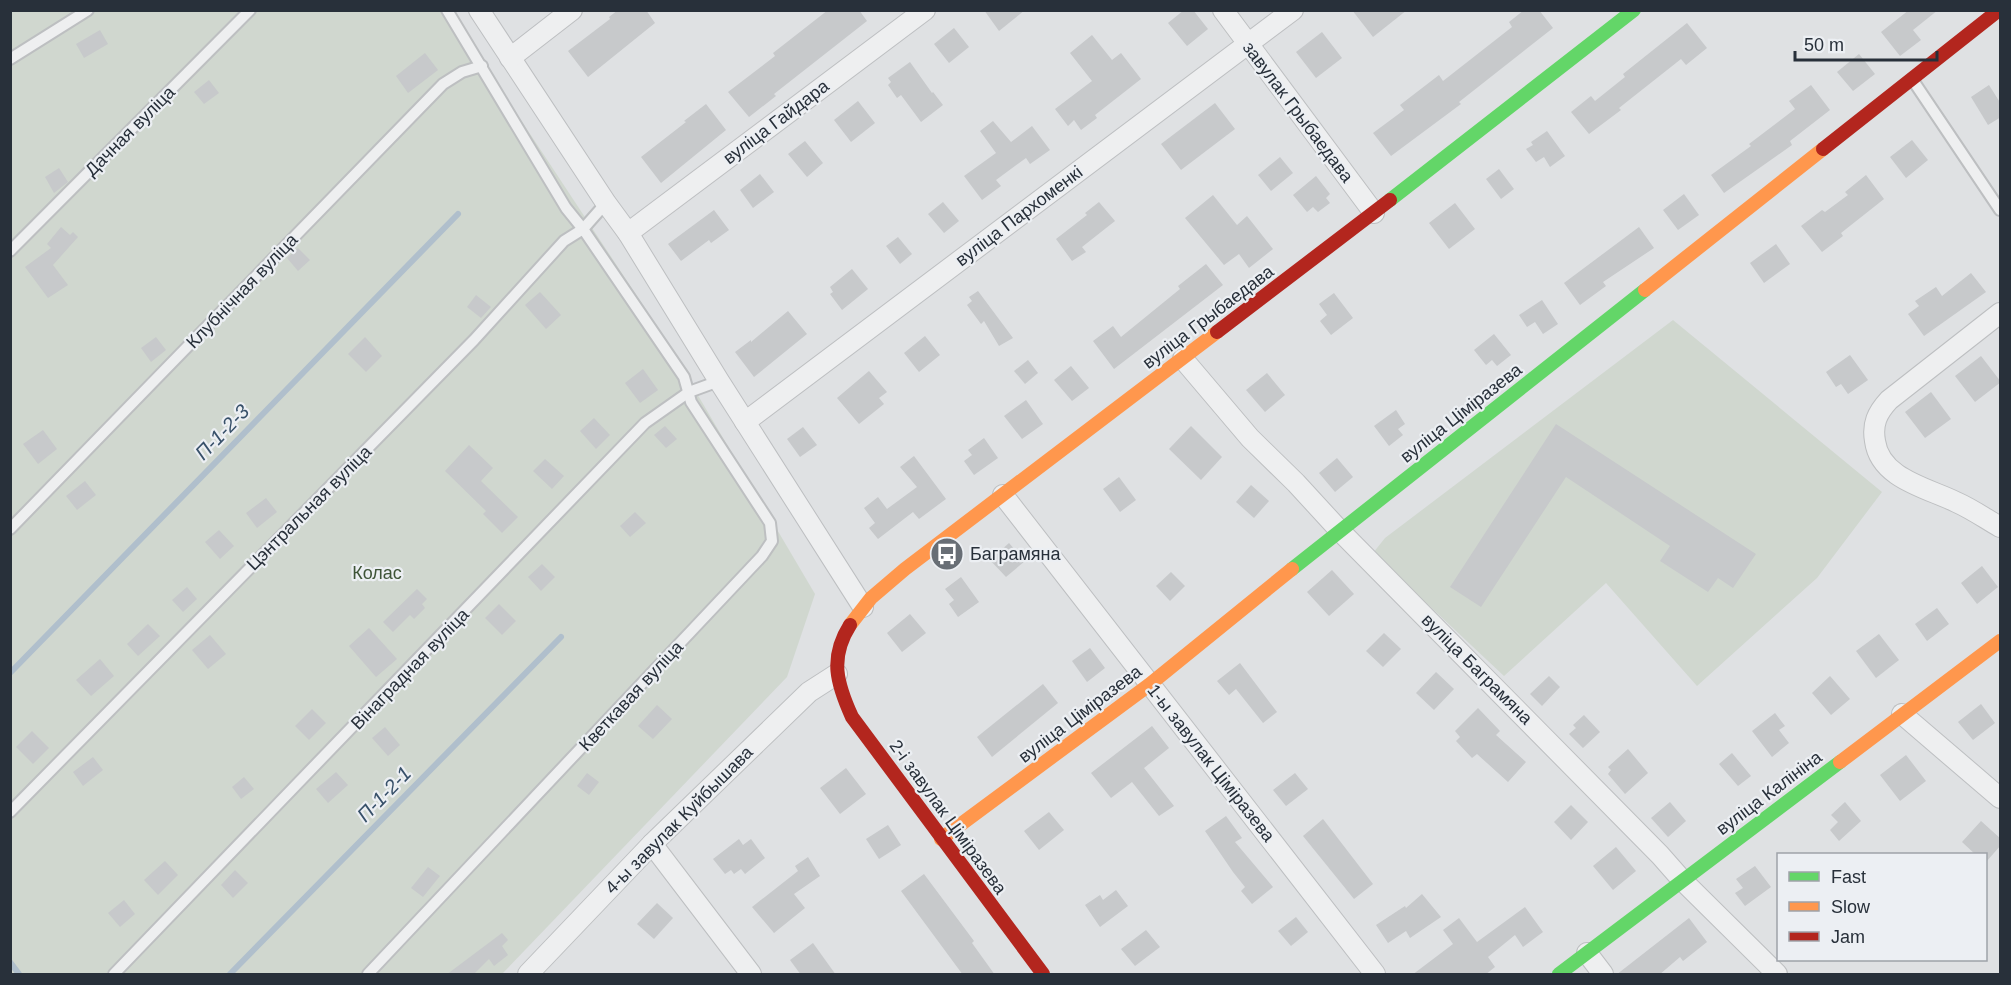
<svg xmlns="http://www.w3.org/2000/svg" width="2011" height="985" viewBox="0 0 2011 985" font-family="Arial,sans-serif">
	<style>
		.green { fill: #d0d7cf }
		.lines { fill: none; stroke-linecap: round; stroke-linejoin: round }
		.stream { stroke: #b0bfcc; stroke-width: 6 }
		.building { fill: #c7c9cb }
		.lane-casing { stroke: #bdbfc1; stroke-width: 14 }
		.street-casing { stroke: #bdbfc1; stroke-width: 22 }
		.lane { stroke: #eeeff0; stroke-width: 10 }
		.street { stroke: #eeeff0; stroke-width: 20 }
		.fast { stroke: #63d668; stroke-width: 14 }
		.slow { stroke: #ff974d; stroke-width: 14 }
		.jam { stroke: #b3261e; stroke-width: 14 }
		.labels { text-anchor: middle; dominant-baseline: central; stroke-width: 4.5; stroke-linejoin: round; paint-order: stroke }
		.street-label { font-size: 18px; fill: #28303a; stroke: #eceff3 }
		.poi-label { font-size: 18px; fill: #28303a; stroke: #eceff3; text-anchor: start }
		.park-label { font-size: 18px; fill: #3e5437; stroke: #eceff3 }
		.water-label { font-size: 20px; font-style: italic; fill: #375069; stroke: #eceff3 }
	</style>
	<rect width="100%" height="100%" fill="#dfe1e3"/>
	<g class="green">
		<polygon points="10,11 449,11 660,331 815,594 787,677 502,974 11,974"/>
		<polygon points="1673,320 1882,492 1817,578 1697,686 1606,583 1504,676 1373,553 1385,538"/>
	</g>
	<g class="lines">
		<g class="stream">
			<polyline points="10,673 458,214"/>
			<polyline points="10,962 19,974"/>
			<polyline points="230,974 561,637"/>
		</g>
	</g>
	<g class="building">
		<polygon points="618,10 646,10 655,23 588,77 568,51 610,19 609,17"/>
		<polygon points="828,10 859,10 867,21 774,94 776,96 749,117 728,92 775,56 773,53"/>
		<polygon points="984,10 1025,10 999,31"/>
		<polygon points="1184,10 1193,10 1208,29 1187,46 1168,23"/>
		<polygon points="1352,10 1407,10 1373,37"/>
		<polygon points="1524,10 1539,10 1553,28 1459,102 1461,104 1391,156 1373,133 1404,110 1400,105 1439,75 1443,81 1512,27 1509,22"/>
		<polygon points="1909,10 1938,10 1913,30 1921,40 1900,56 1881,32"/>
		<polygon points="1687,23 1707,48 1686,65 1681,59 1619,108 1621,110 1589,134 1571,112 1591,96 1595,101 1625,77 1623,74"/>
		<polygon points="954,28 969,47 949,63 934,44"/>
		<polygon points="100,30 108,44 84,58 76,44"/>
		<polygon points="1322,32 1342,58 1316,78 1296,52"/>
		<polygon points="1092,35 1112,60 1121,53 1141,79 1095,115 1097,118 1081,130 1074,120 1068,126 1055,109 1092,81 1070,53"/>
		<polygon points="425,53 438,70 408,93 396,76"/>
		<polygon points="1859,54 1875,74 1853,91 1837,72"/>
		<polygon points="910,62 932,93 933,92 943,105 921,122 901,95 897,98 888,85 891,82 888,78"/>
		<polygon points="209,80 219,93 204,104 194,92"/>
		<polygon points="1811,85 1830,110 1790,141 1792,145 1724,193 1711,175 1751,146 1749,144 1795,109 1789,101"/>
		<polygon points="1989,85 2001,104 2001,117 1988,125 1971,97"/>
		<polygon points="858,101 875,123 851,142 834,120"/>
		<polygon points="1215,103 1235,129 1181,170 1161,144"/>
		<polygon points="706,104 726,130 661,183 641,157 686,122 684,121"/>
		<polygon points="993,121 1011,142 1032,126 1050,150 1030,164 1026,158 996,180 1001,186 982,200 964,176 996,153 980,131"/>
		<polygon points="1547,131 1565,156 1550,167 1544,157 1536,162 1526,149 1533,145 1531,142"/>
		<polygon points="1912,140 1928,160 1906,178 1890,157"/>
		<polygon points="805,141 823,163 807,177 788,154"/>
		<polygon points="1280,157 1293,173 1271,191 1258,175"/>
		<polygon points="59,168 68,182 54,193 45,177"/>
		<polygon points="1499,169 1514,189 1501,199 1486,179"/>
		<polygon points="760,174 774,192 753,208 740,190"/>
		<polygon points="1866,175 1884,199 1841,233 1843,236 1822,252 1801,226 1822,210 1825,212 1848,195 1845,192"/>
		<polygon points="1316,176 1330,194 1326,198 1330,203 1318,212 1313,207 1307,212 1293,195"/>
		<polygon points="1684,194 1699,215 1678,230 1663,210"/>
		<polygon points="1213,195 1237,225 1247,216 1273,249 1249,268 1239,254 1224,265 1185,218"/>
		<polygon points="943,202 959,221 944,233 928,214"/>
		<polygon points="1099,202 1115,221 1082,247 1086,252 1072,261 1056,239 1087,215 1085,213"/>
		<polygon points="1455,203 1475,229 1449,249 1429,223"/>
		<polygon points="714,210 729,230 711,243 709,240 681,261 668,244"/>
		<polygon points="61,227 70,235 73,232 78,237 53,265 68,285 48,298 25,267 51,248 47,244"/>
		<polygon points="1639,227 1654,248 1603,282 1606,286 1580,305 1564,283"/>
		<polygon points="898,237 912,254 900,264 886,246"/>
		<polygon points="1776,244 1790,264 1764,283 1750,263"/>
		<polygon points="298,248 310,260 298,271 287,258"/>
		<polygon points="1206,264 1223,285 1114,369 1093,341 1113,326 1121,337 1180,289 1178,286"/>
		<polygon points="852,269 868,289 842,310 830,294 833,292 830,287"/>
		<polygon points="1971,273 1986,292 1924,336 1908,314 1919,306 1915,301 1936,287 1942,296"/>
		<polygon points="978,291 1013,338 999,346 984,321 981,324 967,305 972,301 969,297"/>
		<polygon points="540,292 561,315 546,329 525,305"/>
		<polygon points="1334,293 1353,318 1331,335 1320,321 1327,315 1319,304"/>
		<polygon points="476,295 491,307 481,318 467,307"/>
		<polygon points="1542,300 1558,324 1543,334 1535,322 1527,327 1519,315"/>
		<polygon points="788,311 807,334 754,377 735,352 751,340 751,342"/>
		<polygon points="1494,334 1511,355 1497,366 1492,360 1486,365 1474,350"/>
		<polygon points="925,336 940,355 919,372 904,353"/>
		<polygon points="156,337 166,350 151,362 141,348"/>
		<polygon points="365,337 382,356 366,372 348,354"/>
		<polygon points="1850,355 1868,380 1848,394 1841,384 1836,387 1826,372"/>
		<polygon points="1981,356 2001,382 1975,402 1955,376"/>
		<polygon points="1028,360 1038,373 1025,384 1014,371"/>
		<polygon points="1071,366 1089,388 1072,401 1054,380"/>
		<polygon points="643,369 658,390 640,403 625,383"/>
		<polygon points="869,371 887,392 879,398 884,404 859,424 837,398"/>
		<polygon points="1267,373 1285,395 1265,412 1246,390"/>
		<polygon points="1931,392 1951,419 1925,438 1905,412"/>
		<polygon points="1026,400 1043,424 1022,439 1004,416"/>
		<polygon points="1396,410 1405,424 1398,429 1403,435 1389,446 1374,426"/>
		<polygon points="594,418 610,435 596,449 580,431"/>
		<polygon points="1556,424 1756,554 1733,588 1718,578 1708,592 1660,561 1670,546 1566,477 1481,607 1450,587"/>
		<polygon points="665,426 677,439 666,448 654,435"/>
		<polygon points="1191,426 1222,457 1201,480 1169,449"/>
		<polygon points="803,427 817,445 800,457 787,439"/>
		<polygon points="43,430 57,449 38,464 23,444"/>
		<polygon points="984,438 998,458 974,475 964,461 972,455 968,450"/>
		<polygon points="469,445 493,468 481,481 518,517 502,533 483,514 486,511 445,471"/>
		<polygon points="914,456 946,499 919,519 913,512 878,539 869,528 875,523 864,508 878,497 887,509 917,487 900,467"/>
		<polygon points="1337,458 1353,477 1335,492 1319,473"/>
		<polygon points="545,459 564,476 552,489 533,471"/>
		<polygon points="1119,477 1136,500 1120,512 1103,489"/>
		<polygon points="85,481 96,495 77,510 66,496"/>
		<polygon points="1251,485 1269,501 1254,518 1236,502"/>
		<polygon points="266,498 277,512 257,528 246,513"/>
		<polygon points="635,512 646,523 630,537 620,526"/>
		<polygon points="219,530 234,546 220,559 205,542"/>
		<polygon points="1009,543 1025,561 1006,577 990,560"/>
		<polygon points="542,564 555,577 541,591 528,577"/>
		<polygon points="1982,566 1998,587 1977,604 1961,583"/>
		<polygon points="1332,570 1354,594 1329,616 1307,592"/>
		<polygon points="1171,572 1185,586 1170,601 1156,586"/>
		<polygon points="961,577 979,602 958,617 949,604 954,600 945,589"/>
		<polygon points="187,587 197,599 183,612 172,600"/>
		<polygon points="417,589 427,599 422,604 425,608 414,619 410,615 393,632 383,622"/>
		<polygon points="499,604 516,621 502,635 485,618"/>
		<polygon points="1937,608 1949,624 1927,641 1915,624"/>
		<polygon points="910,614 926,633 902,652 887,633"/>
		<polygon points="148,624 160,636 138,656 127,644"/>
		<polygon points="369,628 397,659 376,677 349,646"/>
		<polygon points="1384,633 1401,649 1383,667 1366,651"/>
		<polygon points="1879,634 1899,660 1876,678 1856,651"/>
		<polygon points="210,635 226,654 208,669 192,650"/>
		<polygon points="1090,648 1105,668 1087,682 1072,661"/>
		<polygon points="100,659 114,676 91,696 76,680"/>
		<polygon points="1240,663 1277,712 1263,723 1236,689 1229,695 1217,681"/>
		<polygon points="1436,672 1454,689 1434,710 1416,693"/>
		<polygon points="1549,676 1560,687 1542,706 1530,694"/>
		<polygon points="1830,676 1850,699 1831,715 1812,693"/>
		<polygon points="1043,684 1058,703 992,757 977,737"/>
		<polygon points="1981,704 1995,723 1973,740 1958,722"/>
		<polygon points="657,705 672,719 653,739 638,726"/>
		<polygon points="1478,708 1500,731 1496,735 1526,762 1508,782 1477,754 1472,758 1456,741 1460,737 1455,731"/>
		<polygon points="312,709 326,723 309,740 295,726"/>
		<polygon points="1775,713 1785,726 1779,730 1789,743 1772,757 1752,731"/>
		<polygon points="1584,715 1600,732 1583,748 1569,734 1576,728 1573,725"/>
		<polygon points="1152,726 1169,748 1144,768 1174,806 1159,816 1132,782 1111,798 1091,773"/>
		<polygon points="385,727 400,745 388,756 372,738"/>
		<polygon points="32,731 49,748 33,764 16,747"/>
		<polygon points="1628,749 1648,773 1625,794 1608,774 1611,770 1608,767"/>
		<polygon points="1732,753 1751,776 1738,786 1719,764"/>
		<polygon points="1906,755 1926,781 1900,801 1880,775"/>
		<polygon points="93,757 103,770 83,786 73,772"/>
		<polygon points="846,768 866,794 840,814 820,788"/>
		<polygon points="336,772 348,785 328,803 316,789"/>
		<polygon points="587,773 599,782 589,795 577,786"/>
		<polygon points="1295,773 1308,789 1286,806 1273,790"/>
		<polygon points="244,777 254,789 241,799 232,787"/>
		<polygon points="1670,802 1686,821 1668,837 1651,818"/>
		<polygon points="1845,802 1861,821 1839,841 1830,830 1838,822 1831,815"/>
		<polygon points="1571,805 1588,822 1571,840 1554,822"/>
		<polygon points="1049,812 1064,830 1039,850 1024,831"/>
		<polygon points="1226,816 1242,838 1235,842 1273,887 1252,904 1241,891 1245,887 1233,872 1205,831"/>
		<polygon points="1323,819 1373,884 1354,899 1303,836"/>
		<polygon points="1981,821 2001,839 2001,845 1986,862 1986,855 1976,855 1962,842"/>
		<polygon points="888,825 901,845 879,859 866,839"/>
		<polygon points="739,839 743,845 751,839 765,858 745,874 741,869 734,874 731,870 725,874 713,859"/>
		<polygon points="1616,847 1636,871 1613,890 1593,866"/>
		<polygon points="808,857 820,876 794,894 805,908 774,933 752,907 798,871 795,866"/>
		<polygon points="165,861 178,875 158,895 144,880"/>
		<polygon points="1755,866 1771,887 1745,906 1735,893 1743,888 1736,879"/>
		<polygon points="428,867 440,876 423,897 411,888"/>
		<polygon points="235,870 248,883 233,898 221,885"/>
		<polygon points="924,874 974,941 972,943 995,975 963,975 901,891"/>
		<polygon points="1116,890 1128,906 1100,927 1085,905 1100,895 1103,900"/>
		<polygon points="1422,894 1441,917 1410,938 1406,931 1388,943 1376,925 1405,906 1406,908"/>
		<polygon points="124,900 135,914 120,927 108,913"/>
		<polygon points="657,903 673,918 654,939 637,924"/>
		<polygon points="1525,907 1543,932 1523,947 1515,935 1488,957 1495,967 1485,975 1412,975 1453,944 1443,930 1459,918 1477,942"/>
		<polygon points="1296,917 1308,932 1291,946 1278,931"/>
		<polygon points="1689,918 1707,942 1683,961 1680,957 1659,975 1616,975"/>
		<polygon points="1146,930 1160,947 1135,966 1121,949"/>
		<polygon points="502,933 508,940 502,946 508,955 494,966 489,959 473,975 446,975"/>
		<polygon points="813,943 836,975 801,975 790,960"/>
	</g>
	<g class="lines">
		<g class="lane-casing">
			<g id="lane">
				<polyline points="10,59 88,10"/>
				<polyline points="1912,79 2000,210"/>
				<polyline points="10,251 250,10"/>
				<polyline points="10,529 443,84 462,72 482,66"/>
				<polyline points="10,812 474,340 564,241 583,229 606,203"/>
				<polyline points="114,974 645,423 689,392 719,381"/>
				<polyline points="368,974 762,556 772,541 770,523 691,402 684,377 583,229 566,208 447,10"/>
			</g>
		</g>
		<g class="street-casing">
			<g id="street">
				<polyline points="479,10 606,203 628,233 719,381 863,607"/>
				<polyline points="1223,10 1374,213"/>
				<polyline points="510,58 572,10"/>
				<polyline points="628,233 925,10"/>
				<path d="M2000,313l-111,87c-12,13 -17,24 -14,41 5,38 53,47 81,61 16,7 30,17 44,25"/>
				<polyline points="1183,359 1250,438 1296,483 1341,532 1660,855 1682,880 1777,974"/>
				<polyline points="745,422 1293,10"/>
				<polyline points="1003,495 1375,974"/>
				<polyline points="1902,714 2000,798"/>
				<polyline points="652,844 751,974"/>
				<polyline points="1587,953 1603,974"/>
				<polyline points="528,974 652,844 809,692 837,674"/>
			</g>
		</g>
		<use href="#lane" class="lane"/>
		<use href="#street" class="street"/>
		<g class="fast">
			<polyline points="1390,200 1634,10"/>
			<polyline points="1292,569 1645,290"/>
			<polyline points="1559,974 1840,762"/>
		</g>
		<g class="slow">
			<polyline points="1645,290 1823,149"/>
			<polyline points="850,625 871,598 905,569 1217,332"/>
			<polyline points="1840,762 2000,641"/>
			<polyline points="941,839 1149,685 1292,569"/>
		</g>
		<g class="jam">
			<polyline points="1823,149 1999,10"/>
			<polyline points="1217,332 1390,200"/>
			<path d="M850,625c-21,33 -13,59 2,92l191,257"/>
		</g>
	</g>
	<defs>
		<g id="bus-disc" transform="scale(1.725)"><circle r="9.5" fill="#686e75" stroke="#eceff3"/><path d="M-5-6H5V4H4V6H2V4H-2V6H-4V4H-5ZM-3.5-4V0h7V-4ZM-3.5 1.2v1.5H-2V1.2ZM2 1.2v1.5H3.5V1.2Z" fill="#fff"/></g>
	</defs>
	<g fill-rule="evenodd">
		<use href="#bus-disc" x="947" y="554"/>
	</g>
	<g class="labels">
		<g class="street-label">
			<text transform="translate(1298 112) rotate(53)">завулак Грыбаедава</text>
			<text transform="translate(776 122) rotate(-37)">вуліца Гайдара</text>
			<text transform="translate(130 131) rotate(-45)">Дачная вуліца</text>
			<text transform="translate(1019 216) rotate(-37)">вуліца Пархоменкі</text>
			<text transform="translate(242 291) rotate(-46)">Клубнічная вуліца</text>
			<text transform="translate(1208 317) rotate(-37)">вуліца Грыбаедава</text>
			<text transform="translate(1461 413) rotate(-38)">вуліца Ціміразева</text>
			<text transform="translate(309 508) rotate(-45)">Цэнтральная вуліца</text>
			<text transform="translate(410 669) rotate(-46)">Вінаградная вуліца</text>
			<text transform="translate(1477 669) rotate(45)">вуліца Баграмяна</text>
			<text transform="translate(631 696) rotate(-47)">Кветкавая вуліца</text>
			<text transform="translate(1080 714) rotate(-37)">вуліца Ціміразева</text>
			<text transform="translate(1211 763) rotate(52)">1-ы завулак Ціміразева</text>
			<text transform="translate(1769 793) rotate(-37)">вуліца Калініна</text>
			<text transform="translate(948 817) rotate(54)">2-і завулак Ціміразева</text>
			<text transform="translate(679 820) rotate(-45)">4-ы завулак Куйбышава</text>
		</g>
		<g class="poi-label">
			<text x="970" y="554">Баграмяна</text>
		</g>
		<g class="park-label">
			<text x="377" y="573">Колас</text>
		</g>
		<g class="water-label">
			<text transform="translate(222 432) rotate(-46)">П-1-2-3</text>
			<text transform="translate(384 794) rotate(-46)">П-1-2-1</text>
		</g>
	</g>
	<rect width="2011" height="985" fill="none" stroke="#28303a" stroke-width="24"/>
	<rect x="1777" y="853" width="210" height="108" fill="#eceff3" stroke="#9ea3a9" stroke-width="1.5"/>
	<rect x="1789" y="872" width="30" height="9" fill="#63d668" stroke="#9ea3a9" stroke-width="1.5"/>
	<text x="1831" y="883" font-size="18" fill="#28303a">Fast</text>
	<rect x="1789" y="902" width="30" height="9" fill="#ff974d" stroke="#9ea3a9" stroke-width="1.5"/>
	<text x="1831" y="913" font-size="18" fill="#28303a">Slow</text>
	<rect x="1789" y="932" width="30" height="9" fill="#b3261e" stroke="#9ea3a9" stroke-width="1.5"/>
	<text x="1831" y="943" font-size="18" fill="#28303a">Jam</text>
	<path d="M1795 51v9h142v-9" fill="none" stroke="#28303a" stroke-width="3"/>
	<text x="1804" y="51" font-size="18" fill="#28303a" stroke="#eceff3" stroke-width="4.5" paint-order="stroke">50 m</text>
</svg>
